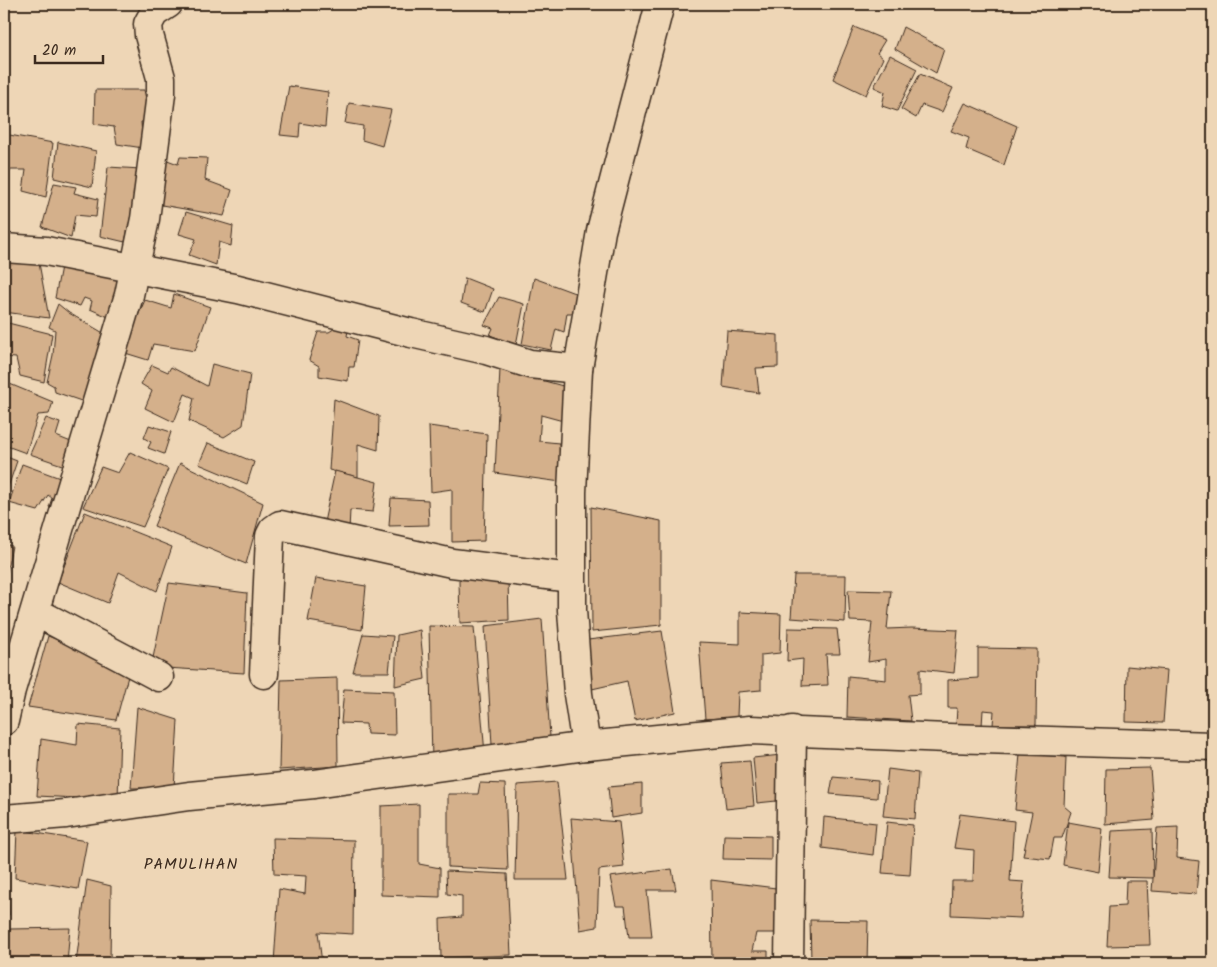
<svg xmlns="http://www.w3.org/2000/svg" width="1217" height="967" viewBox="0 0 1217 967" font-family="Kalam,sans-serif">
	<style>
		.building { fill: #d4b08b; stroke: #3b2a1e }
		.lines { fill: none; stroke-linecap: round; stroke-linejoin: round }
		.minor-casing { stroke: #3b2a1e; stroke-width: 31 }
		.minor { stroke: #eed6b6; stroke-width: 28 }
		.labels { text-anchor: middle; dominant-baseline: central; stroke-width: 5; stroke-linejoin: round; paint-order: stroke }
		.quarter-label { font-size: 16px; letter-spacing: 1px; fill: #3b2a1e; stroke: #eed6b6 }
	</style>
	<rect width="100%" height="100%" fill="#eed6b6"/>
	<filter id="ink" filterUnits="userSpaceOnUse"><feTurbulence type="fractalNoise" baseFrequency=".02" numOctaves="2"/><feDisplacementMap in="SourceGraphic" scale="10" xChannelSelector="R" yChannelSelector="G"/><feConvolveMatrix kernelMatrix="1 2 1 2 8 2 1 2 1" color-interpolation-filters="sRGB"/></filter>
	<g filter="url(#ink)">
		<g class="building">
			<polygon points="854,27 885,40 877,53 883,58 866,95 833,79"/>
			<polygon points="903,27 944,49 936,73 895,49"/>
			<polygon points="890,55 917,69 897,111 882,106 885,92 874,87"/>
			<polygon points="920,74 953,88 942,112 922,105 916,118 901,109"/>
			<polygon points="289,86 328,92 325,127 300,123 299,137 280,135"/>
			<polygon points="95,90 144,90 151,122 141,122 143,148 117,144 114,127 94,124"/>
			<polygon points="349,103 391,110 382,146 362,140 363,126 345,123"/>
			<polygon points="965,103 1017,126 1004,165 966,149 969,138 951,131"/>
			<polygon points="4,134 53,143 46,197 23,191 26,170 4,170"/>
			<polygon points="58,142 96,151 92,187 54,178"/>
			<polygon points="180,157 207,158 205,180 232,190 224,216 156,204 162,158 178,164"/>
			<polygon points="108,167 141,169 125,242 100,236"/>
			<polygon points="54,183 76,187 74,193 98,199 96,217 75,215 71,238 42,227"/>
			<polygon points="186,212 233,226 231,246 219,242 216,265 189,255 196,239 179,234"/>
			<polygon points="4,256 39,263 49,318 4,312"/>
			<polygon points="62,261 129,272 113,319 90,309 92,301 84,298 80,306 55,298"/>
			<polygon points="465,278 493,289 485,312 461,303"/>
			<polygon points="534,278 580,295 578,313 567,313 564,332 556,329 551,350 522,344"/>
			<polygon points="174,294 210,307 195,351 153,344 148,360 122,352 145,300 171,308"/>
			<polygon points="499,297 524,304 516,345 490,335 493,328 484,325"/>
			<polygon points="58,304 69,313 112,338 97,360 92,371 100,377 93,405 55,392 54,386 47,382 53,355 55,330 49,327"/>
			<polygon points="4,322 52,334 44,382 20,376 16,358 4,357"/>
			<polygon points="337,327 348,331 347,336 358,340 354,367 349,367 348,381 319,376 319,366 309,360 318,332 329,332"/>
			<polygon points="727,331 778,335 778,367 756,368 759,393 723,387"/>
			<polygon points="212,364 250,374 243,425 224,437 189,421 194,398 185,394 174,422 145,408 152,391 141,384 152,365 168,372 171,367 207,386"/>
			<polygon points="500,369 563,386 563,421 541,415 539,441 559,443 561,482 495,473"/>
			<polygon points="5,382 53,402 49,414 38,415 26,453 4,445"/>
			<polygon points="334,399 379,416 378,450 358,444 358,477 329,470"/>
			<polygon points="46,418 60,423 56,436 76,444 65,466 30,454"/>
			<polygon points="149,425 171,432 164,454 148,448 151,442 144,438"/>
			<polygon points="429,426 487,434 484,541 452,542 452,489 431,492"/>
			<polygon points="208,443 254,462 247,484 199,464"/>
			<polygon points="130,452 168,469 143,527 83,507 101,467 118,473"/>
			<polygon points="4,456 17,461 5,496 4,495"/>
			<polygon points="180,463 263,503 246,564 154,526"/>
			<polygon points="22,464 68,481 57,512 49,507 52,498 48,495 38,511 9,503"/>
			<polygon points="335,471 377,482 373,512 350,510 349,530 323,527"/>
			<polygon points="391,498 428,500 429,525 389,526"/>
			<polygon points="591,507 661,521 661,625 592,632"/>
			<polygon points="85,512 172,547 157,591 119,572 108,603 58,582"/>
			<polygon points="4,544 12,546 4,585"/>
			<polygon points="794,575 846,575 845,622 791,618"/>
			<polygon points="316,578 366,586 362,630 308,621"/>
			<polygon points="508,578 509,620 460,623 459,580"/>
			<polygon points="169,583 247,593 244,673 151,667"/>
			<polygon points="848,590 891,591 887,629 912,628 958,630 954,673 920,669 920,694 908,695 911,721 847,717 848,676 886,680 886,659 868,662 872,622 850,621"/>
			<polygon points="740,612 781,614 780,653 761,655 761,690 738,692 737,717 705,719 699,642 740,644"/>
			<polygon points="542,619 550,737 492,745 485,626"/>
			<polygon points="429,626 474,627 485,754 432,761"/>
			<polygon points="788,628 837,629 840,654 826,654 828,685 802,686 803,659 787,661"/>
			<polygon points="420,630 425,679 395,686 397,635"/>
			<polygon points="662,631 675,712 635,721 627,681 592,689 588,640"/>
			<polygon points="363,634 393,636 389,672 353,672"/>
			<polygon points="48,636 130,669 116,720 28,707"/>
			<polygon points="978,648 1037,649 1036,725 993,725 994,711 983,710 982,726 956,724 957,708 948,708 948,680 978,678"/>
			<polygon points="1127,666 1167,670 1163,723 1126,722"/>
			<polygon points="337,678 338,766 279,770 281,680"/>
			<polygon points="344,689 394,691 395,735 367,734 366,724 341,723"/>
			<polygon points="137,707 178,720 174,788 131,788"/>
			<polygon points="78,724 120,728 118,800 37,796 41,739 77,745"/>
			<polygon points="1020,754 1066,757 1064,806 1071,812 1062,838 1054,838 1050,859 1023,856 1032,812 1015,810"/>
			<polygon points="781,755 786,800 757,803 753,758"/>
			<polygon points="750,761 754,806 726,809 721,763"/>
			<polygon points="1150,768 1154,820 1105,824 1106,769"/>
			<polygon points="888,769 918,773 915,819 883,816"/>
			<polygon points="833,777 878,781 877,798 830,794"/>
			<polygon points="557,782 568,880 515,880 517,785"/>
			<polygon points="480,783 505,784 508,870 448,867 448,794 478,794"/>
			<polygon points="642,784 642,813 611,818 608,787"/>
			<polygon points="419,804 419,864 440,868 440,897 381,895 381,806"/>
			<polygon points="960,814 1014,821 1010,881 1024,882 1021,918 951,915 952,881 973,881 974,850 954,848"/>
			<polygon points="824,817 876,823 873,855 822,848"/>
			<polygon points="571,818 619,822 624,867 599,870 597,927 580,930"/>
			<polygon points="887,822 913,825 910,875 882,873"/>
			<polygon points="1068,822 1102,828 1098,872 1063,865"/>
			<polygon points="1178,827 1177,858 1199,861 1196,894 1152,891 1157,828"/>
			<polygon points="1152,829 1153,878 1109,877 1112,831"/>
			<polygon points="17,830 87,841 78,889 15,878"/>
			<polygon points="724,835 771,836 771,860 723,859"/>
			<polygon points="4,838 6,838 9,915 4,915"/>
			<polygon points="273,838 354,840 353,934 318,932 322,963 274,963 279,889 305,894 306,876 274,874"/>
			<polygon points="672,869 676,890 647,890 652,937 629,937 625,906 616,906 610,877"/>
			<polygon points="446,871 507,874 511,955 441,958 440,919 462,917 462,896 447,894"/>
			<polygon points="87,880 111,886 110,963 76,963"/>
			<polygon points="711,880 784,889 785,933 756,933 752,951 768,951 768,963 712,963"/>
			<polygon points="1126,881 1147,881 1150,945 1107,946 1109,907 1125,906"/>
			<polygon points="810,920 868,921 867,963 811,961"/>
			<polygon points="70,928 67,963 4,963 10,929"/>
		</g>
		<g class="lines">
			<g class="minor-casing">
				<g id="minor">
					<polyline points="4,248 46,251 238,289 411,333 486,350 530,364 578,369"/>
					<polyline points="36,612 159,677"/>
					<polyline points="264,674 270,536 273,530 280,525 452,563 571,578"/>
					<polyline points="4,721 11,690 129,295 145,219 161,94 161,78 149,35 148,24 154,13 168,4"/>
					<polyline points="586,746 578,694 572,610 572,492 578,369 601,231 660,4"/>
					<polyline points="4,819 66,814 189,796 314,784 586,746 750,730 948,738 1213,746"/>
					<polyline points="789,963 792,730"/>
				</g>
			</g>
			<use href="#minor" class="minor"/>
		</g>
	</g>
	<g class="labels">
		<g class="quarter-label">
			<text x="191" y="864">PAMULIHAN</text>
		</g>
	</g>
	<rect width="1217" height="967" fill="none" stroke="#eed6b6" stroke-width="20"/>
	<rect x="10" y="10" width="1197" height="947" fill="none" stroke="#3b2a1e" stroke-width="2" filter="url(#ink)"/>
	<path d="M35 55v8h68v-8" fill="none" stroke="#3b2a1e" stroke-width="2.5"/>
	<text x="42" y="55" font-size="15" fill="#3b2a1e" stroke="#eed6b6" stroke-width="4" paint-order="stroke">20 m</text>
</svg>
